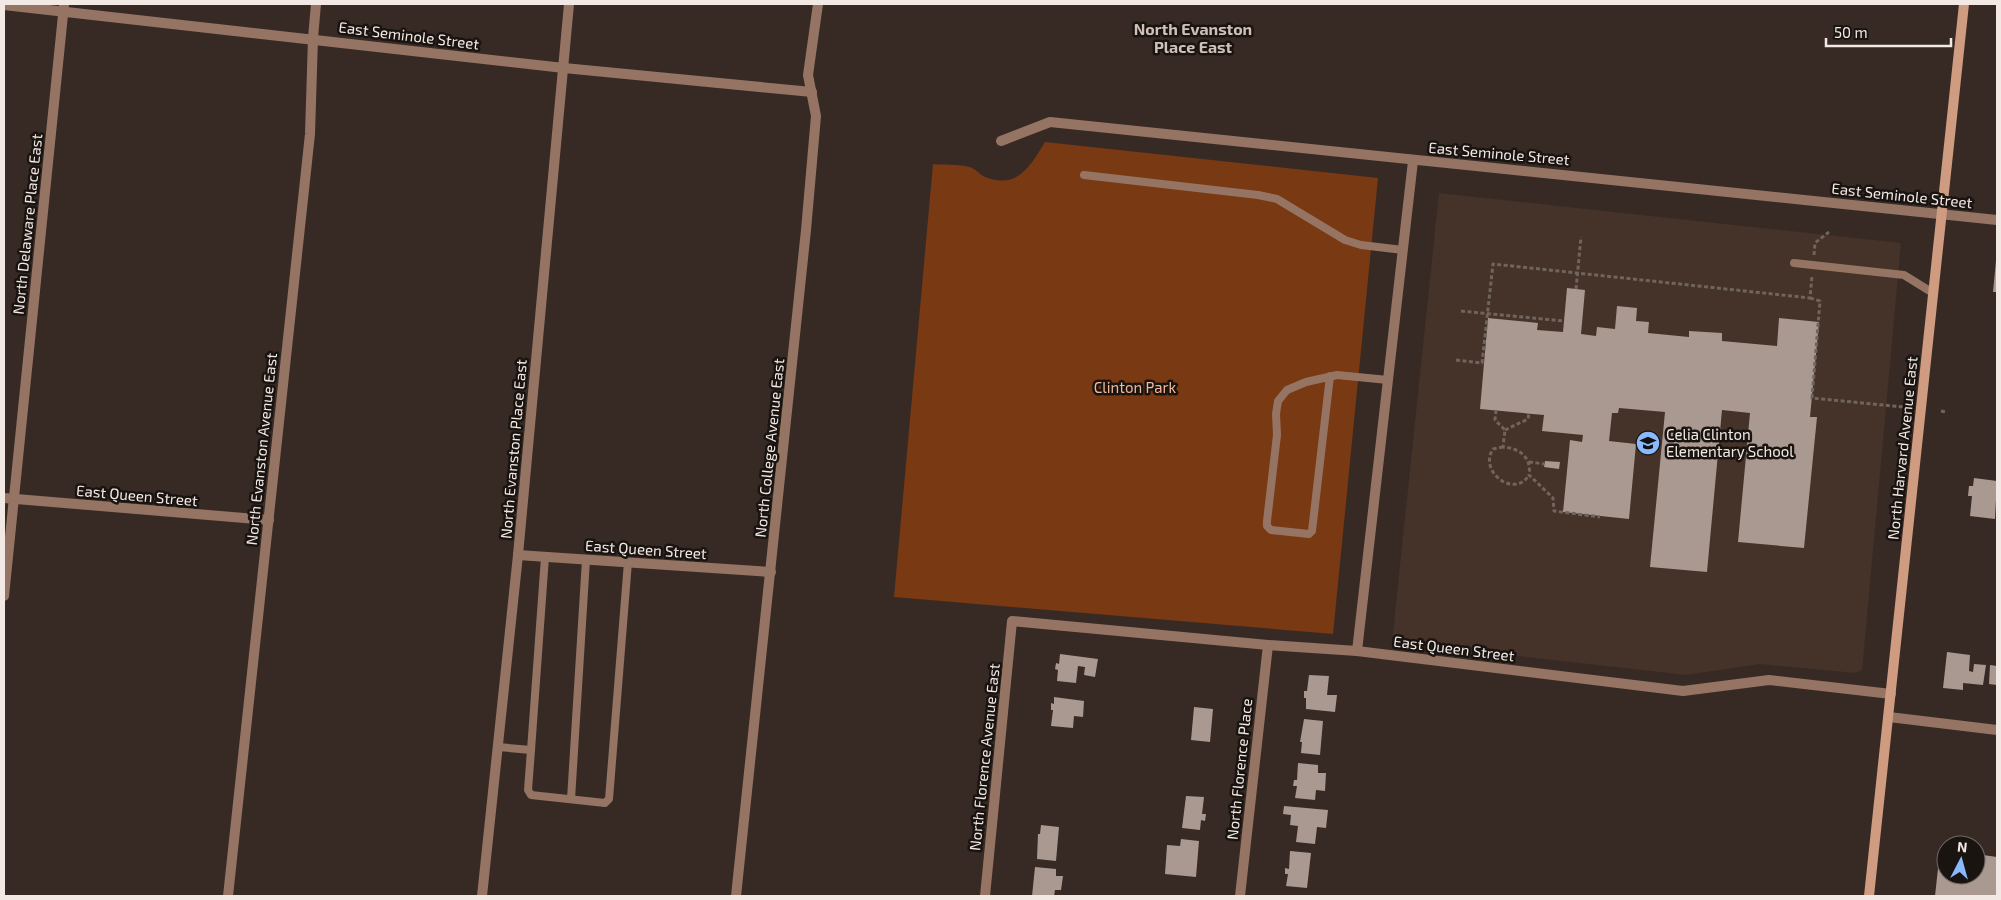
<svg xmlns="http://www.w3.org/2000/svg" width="2001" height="900" viewBox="0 0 2001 900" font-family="'Exo 2',sans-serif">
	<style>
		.built { fill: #453228 }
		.green { fill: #793913 }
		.building { fill: #aa9991 }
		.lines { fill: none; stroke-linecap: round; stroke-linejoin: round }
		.path { stroke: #6f645e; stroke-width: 3; stroke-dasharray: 4 2.5; stroke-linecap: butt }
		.lane { stroke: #957463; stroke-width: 8 }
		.street { stroke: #957463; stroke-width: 10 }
		.secondary { stroke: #cf9b81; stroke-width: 10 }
		.labels { text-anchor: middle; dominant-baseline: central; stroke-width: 5; stroke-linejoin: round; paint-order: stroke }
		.street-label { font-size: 15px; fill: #f2e9e5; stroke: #1a1411 }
		.park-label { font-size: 15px; fill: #f5b799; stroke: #1a1411 }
		.poi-label { font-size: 15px; fill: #f2e9e5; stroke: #1a1411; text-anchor: start }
		.neighbourhood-label { font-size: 16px; font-weight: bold; fill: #d1c0b8; stroke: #1a1411 }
	</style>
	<rect width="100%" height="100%" fill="#372a24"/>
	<polygon class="built" points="1439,193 1901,243 1862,670 1855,673 1760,664 1686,675 1392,642"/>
	<path class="green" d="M1045,142l333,36 -45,456 -439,-37 39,-433c10,1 31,0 39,4 5,2 8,7 13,9 33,13 46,-12 60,-35z"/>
	<g class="building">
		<polygon points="1996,261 1997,261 1997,292 1993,292"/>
		<polygon points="1567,288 1585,290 1581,334 1596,336 1597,327 1615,329 1617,306 1637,308 1636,321 1649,322 1648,333 1689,337 1689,331 1722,333 1722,341 1777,346 1779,318 1819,322 1810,417 1817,417 1804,548 1738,542 1750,413 1722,410 1707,572 1650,567 1665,412 1619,408 1618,413 1612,413 1609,441 1636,444 1629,519 1563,512 1570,440 1582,442 1583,435 1542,431 1544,415 1480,409 1488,318 1538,323 1537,330 1563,332"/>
		<polygon points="1545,461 1560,462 1559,469 1544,467"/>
		<polygon points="1974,478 1997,481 1995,519 1970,516 1972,496 1968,496 1969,486 1973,486"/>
		<polygon points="1947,652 1970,655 1969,671 1973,672 1974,664 1986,665 1983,685 1963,683 1963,690 1943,688"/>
		<polygon points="1060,654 1098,659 1095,677 1084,675 1085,667 1078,666 1076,683 1057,681 1058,670 1055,669 1056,663 1059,664"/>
		<polygon points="1990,665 1997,666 1997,685 1989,684"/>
		<polygon points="1309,675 1329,676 1327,695 1337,695 1335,712 1306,709 1306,698 1304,698 1304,691 1307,691"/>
		<polygon points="1054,697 1084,701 1083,717 1074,716 1073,728 1051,726 1053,710 1051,710 1051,703 1054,704"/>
		<polygon points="1194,707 1213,709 1210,742 1191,740"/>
		<polygon points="1304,719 1323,721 1320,755 1301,753 1302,742 1300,742"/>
		<polygon points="1298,763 1318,765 1318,773 1326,773 1325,791 1316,790 1315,800 1295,798 1297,786 1293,786 1294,780 1297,780"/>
		<polygon points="1186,796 1204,797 1202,814 1206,814 1205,821 1201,820 1200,830 1182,828"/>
		<polygon points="1284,806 1328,810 1326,828 1317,827 1315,844 1296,842 1298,826 1290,825 1291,815 1283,814"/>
		<polygon points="1041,825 1059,827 1056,861 1037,859 1038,834 1040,834"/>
		<polygon points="1181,839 1199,841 1196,877 1165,874 1167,845 1180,846"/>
		<polygon points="1940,850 1946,851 1946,875 1976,875 1976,854 1997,857 1997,896 1935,896"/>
		<polygon points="1290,851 1311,853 1307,888 1286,886 1288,874 1285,874 1285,868 1289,869"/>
		<polygon points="1035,867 1056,869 1056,876 1063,876 1061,890 1055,890 1054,896 1032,896"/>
	</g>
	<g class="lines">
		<g class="path">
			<polyline points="1814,255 1815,243 1829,232"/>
			<polyline points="1576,289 1581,237"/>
			<polyline points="1810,298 1820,301 1812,398 1903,407"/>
			<polyline points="1461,311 1564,321"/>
			<polyline points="1456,360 1482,363 1493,264 1810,298 1812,276"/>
			<path d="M1496,410l-1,10 10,10 -2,17c16,1 29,10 26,28l24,23 1,13 46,6"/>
			<polyline points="1941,411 1946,412"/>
			<polyline points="1505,430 1528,419 1529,413"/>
			<path d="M1503,447l-10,2c-15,23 22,50 36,26"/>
			<polyline points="1529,462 1544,464"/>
		</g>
		<g class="lane">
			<polyline points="1084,175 1258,195 1277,199 1345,240 1361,245 1403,250"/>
			<polyline points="1794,263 1904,275 1933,293"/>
			<polyline points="1330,376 1312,531 1309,534 1271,530 1267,526 1267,521 1277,435 1276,414 1278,401 1287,390 1306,382 1337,375 1388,380"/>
			<polyline points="498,747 531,750 528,790 531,795 605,803 609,799 628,562"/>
			<polyline points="531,750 545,557"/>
			<polyline points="571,799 586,560"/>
		</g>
		<g class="street">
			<polyline points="4,5 564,68 812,92"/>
			<path d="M1001,141l49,-19c316,34 632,63 947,98"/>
			<polyline points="4,498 269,520"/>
			<polyline points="518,555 771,572"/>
			<polyline points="4,596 64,5"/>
			<polyline points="1357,651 1413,161"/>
			<polyline points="1889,717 1997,730"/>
			<polyline points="228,896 310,134 313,38 316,4"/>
			<polyline points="482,896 518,555 569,4"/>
			<polyline points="736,896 806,230 816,116 808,75 818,4"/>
			<polyline points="985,896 1012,621 1268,645 1357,651 1683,691 1769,680 1891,694"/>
			<polyline points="1240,896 1268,645"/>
		</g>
		<polyline class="secondary" points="1869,896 1964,4"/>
	</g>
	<defs>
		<g id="school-disc" transform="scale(1.25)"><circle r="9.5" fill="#8bbafc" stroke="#1a1411"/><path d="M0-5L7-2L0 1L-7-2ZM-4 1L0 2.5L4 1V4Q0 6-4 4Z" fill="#111"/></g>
	</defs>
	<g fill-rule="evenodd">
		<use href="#school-disc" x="1648" y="443"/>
	</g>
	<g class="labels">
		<g class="street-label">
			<text transform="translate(409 35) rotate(7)">East Seminole Street</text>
			<text transform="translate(1499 153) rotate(5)">East Seminole Street</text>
			<text transform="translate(1902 195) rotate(6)">East Seminole Street</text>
			<text transform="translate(27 224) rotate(-84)">North Delaware Place East</text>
			<text transform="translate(769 448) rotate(-84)">North College Avenue East</text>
			<text transform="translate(1902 448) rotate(-84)">North Harvard Avenue East</text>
			<text transform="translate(261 449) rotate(-84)">North Evanston Avenue East</text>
			<text transform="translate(513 449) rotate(-85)">North Evanston Place East</text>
			<text transform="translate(137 495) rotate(5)">East Queen Street</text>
			<text transform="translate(646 549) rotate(4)">East Queen Street</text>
			<text transform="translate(1454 648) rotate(7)">East Queen Street</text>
			<text transform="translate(984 757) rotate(-84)">North Florence Avenue East</text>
			<text transform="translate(1239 769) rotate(-84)">North Florence Place</text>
		</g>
		<g class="park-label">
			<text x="1135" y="387">Clinton Park</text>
		</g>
		<g class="poi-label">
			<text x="1666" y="434">Celia Clinton<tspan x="1666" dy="17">Elementary School</tspan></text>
		</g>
		<g class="neighbourhood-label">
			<text x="1193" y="28">North Evanston<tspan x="1193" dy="18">Place East</tspan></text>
		</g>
	</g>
	<rect width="2001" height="900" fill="none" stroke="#f2e9e5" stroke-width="10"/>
	<g transform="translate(1961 860) rotate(6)"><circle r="24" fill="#1a1411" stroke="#706966"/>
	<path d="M0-4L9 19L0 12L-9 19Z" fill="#8bbafc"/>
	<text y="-8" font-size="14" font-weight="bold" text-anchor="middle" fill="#f2e9e5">N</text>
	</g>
	<path d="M1826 38v8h125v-8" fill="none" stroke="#f2e9e5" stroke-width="2.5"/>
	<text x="1834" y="38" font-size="15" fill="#f2e9e5" stroke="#1a1411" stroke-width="4" paint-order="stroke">50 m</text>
</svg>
